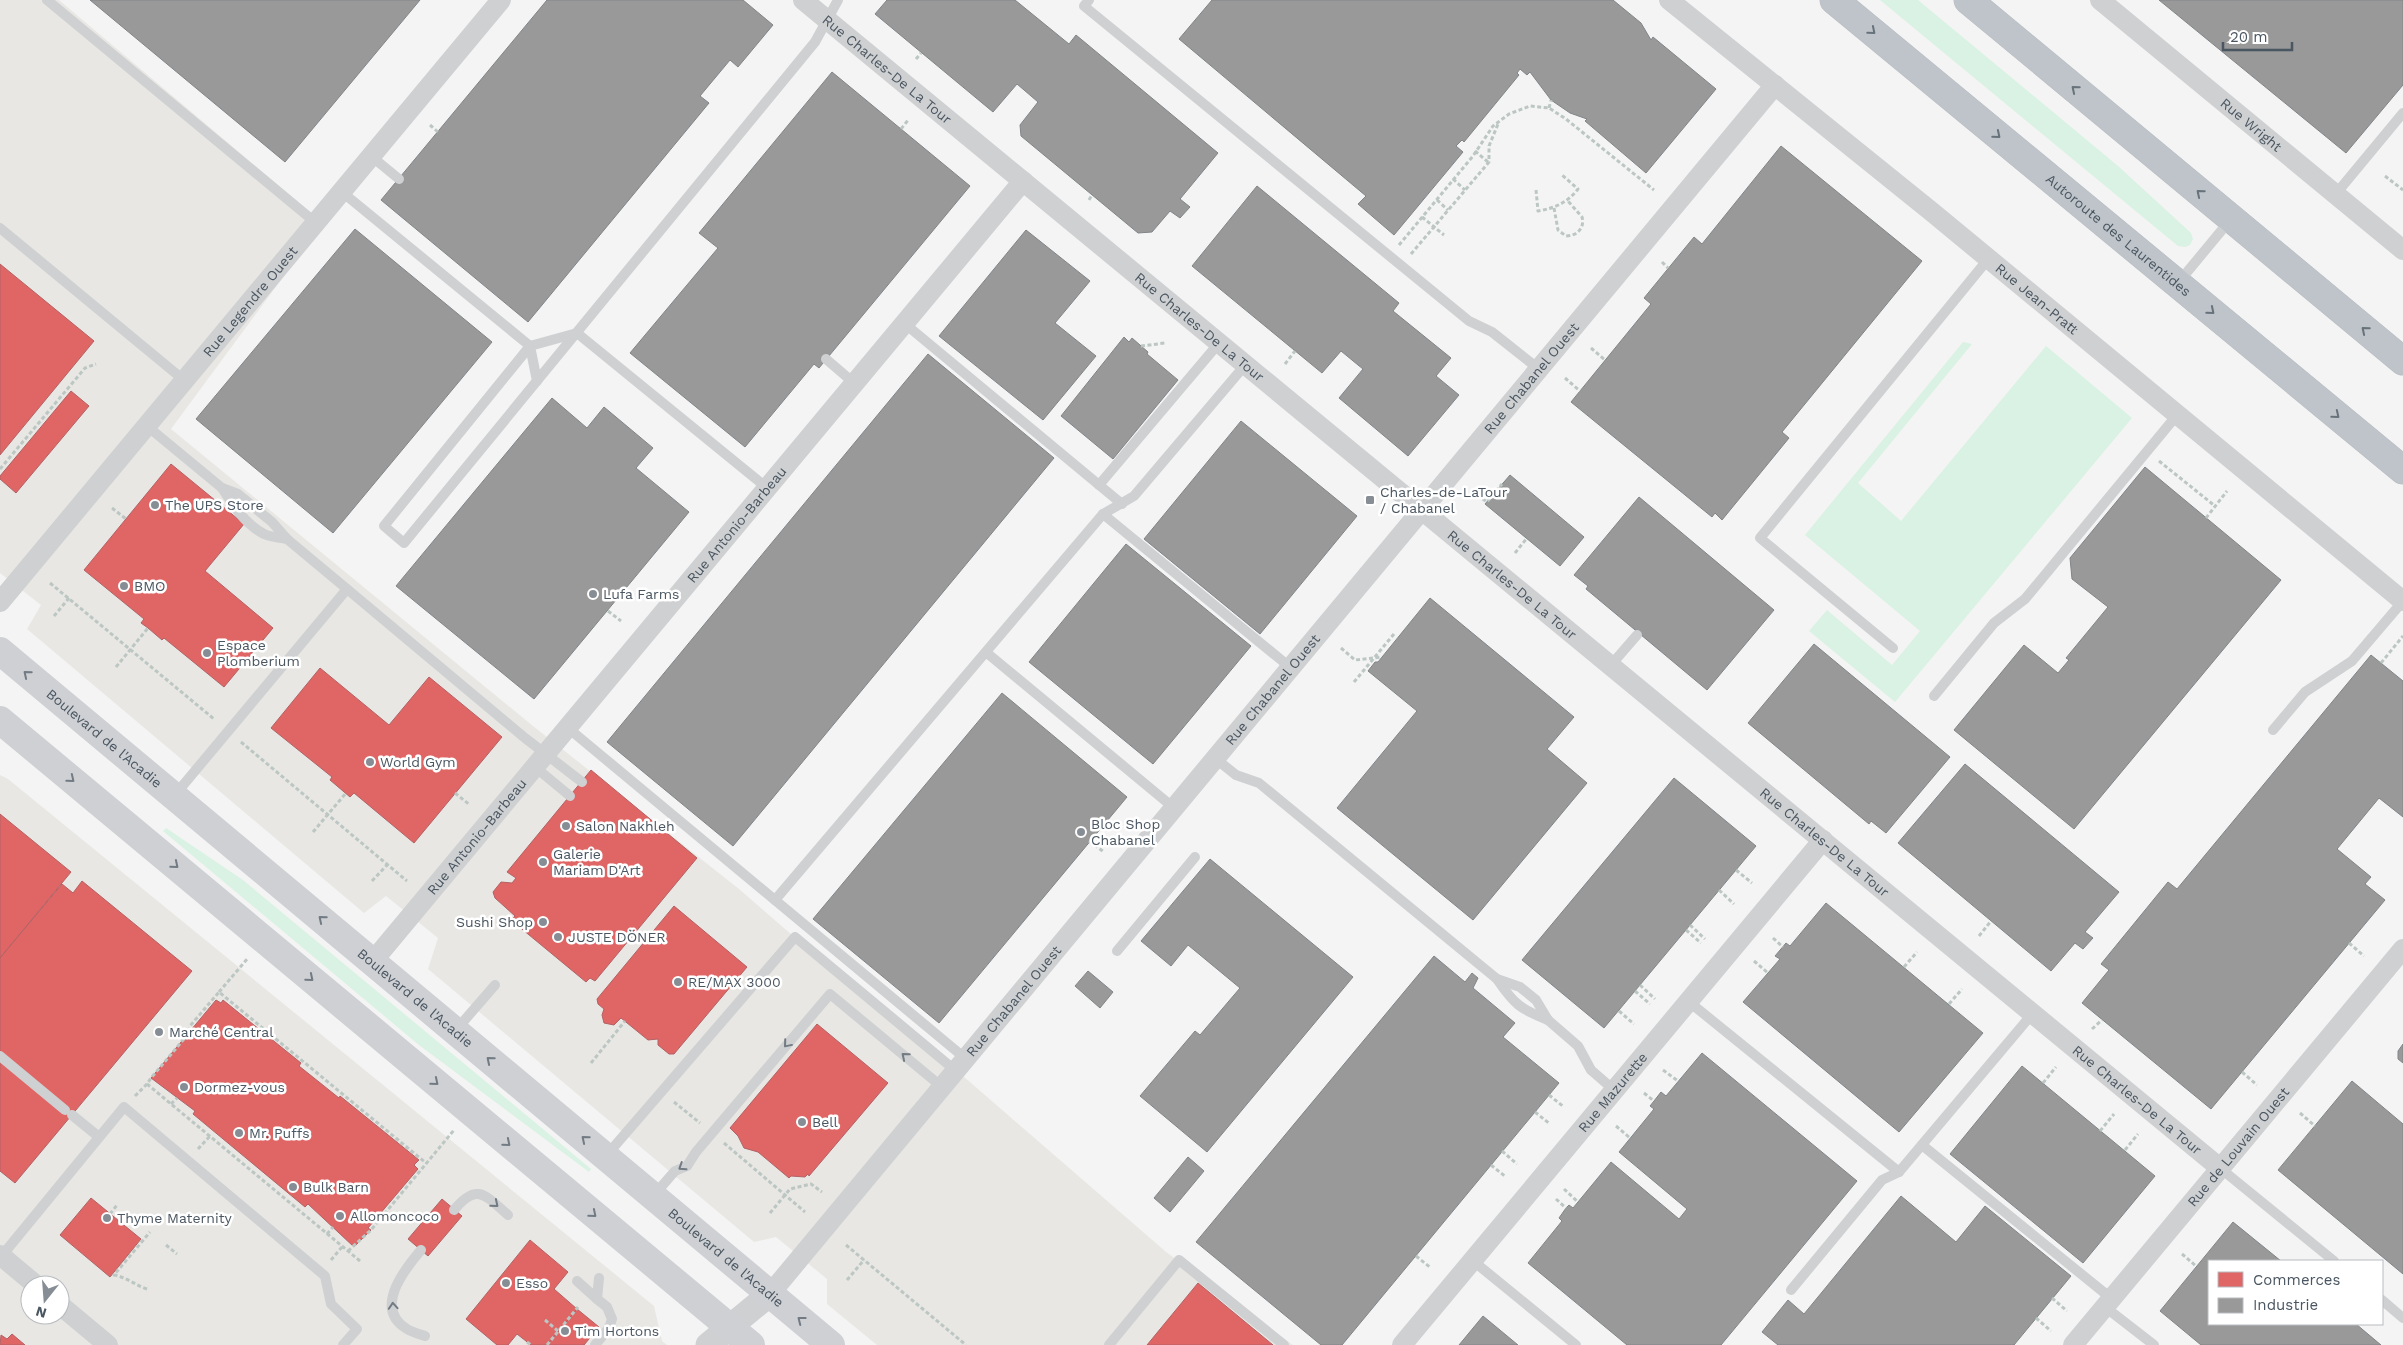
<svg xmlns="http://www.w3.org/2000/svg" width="2403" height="1345" viewBox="0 0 2403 1345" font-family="'Work Sans',sans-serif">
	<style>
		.commercial { fill: #e8e7e3; fill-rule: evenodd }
		.green { fill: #d9f2e3 }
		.shops { fill: #e06666; stroke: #b36164 }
		.industry { fill: #999; stroke: #818588 }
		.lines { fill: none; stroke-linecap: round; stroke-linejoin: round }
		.motorway-casing { stroke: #b9bec3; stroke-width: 29 }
		.path { stroke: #bcc7c4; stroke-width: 3; stroke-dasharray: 4 2.5; stroke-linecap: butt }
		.service { stroke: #ced0d2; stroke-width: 10 }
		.minor { stroke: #ced0d2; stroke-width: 20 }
		.tertiary { stroke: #ced0d2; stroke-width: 25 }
		.secondary { stroke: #ced0d4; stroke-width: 28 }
		.motorway { stroke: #bec4c9; stroke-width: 28 }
		.oneway { stroke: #67727b }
		.oneway2 { stroke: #727b84 }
		.oneway3 { stroke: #727b83 }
		.poi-dot { fill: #868d94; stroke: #fff; stroke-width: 2 }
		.labels { text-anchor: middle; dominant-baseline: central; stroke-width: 5; stroke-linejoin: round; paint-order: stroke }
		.street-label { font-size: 14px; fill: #4a5661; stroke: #fff }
		.poi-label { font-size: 14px; fill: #4a5661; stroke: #fff; text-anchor: start }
	</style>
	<rect width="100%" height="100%" fill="#f4f4f4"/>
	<g class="commercial">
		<polygon points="0,0 59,0 323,223 171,429 533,726 739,889 822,961 933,1050 1165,1251 1214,1289 1293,1345 877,1345 827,1304 827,1279 776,1237 754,1242 428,969 438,938 386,896 364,913 27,629 41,605 0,573"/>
		<path d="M0,775l8,4 646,527 8,35 5,4h-667zM30,1285h30v30h-30z"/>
	</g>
	<g class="green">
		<polygon points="1880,0 1918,0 2118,166 2191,233 2193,239 2190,245 2185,247 2178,246"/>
		<polygon points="1963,342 1972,344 1858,483 1901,521 2046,346 2132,418 1895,702 1809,631 1827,610 1892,665 1920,631 1805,535"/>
		<polygon points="166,828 243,880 591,1169 589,1172 419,1045 163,831"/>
	</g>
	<g class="shops">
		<polygon points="0,264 94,341 0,455"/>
		<polygon points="71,391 89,406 16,493 0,479 0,476"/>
		<polygon points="171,464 244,524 205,571 273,628 224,687 164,638 162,640 148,628 141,623 144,619 84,570"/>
		<polygon points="320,668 389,725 429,677 502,737 414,843 354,793 350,797 330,780 332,777 271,728"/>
		<polygon points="591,770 697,858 595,981 590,978 586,982 511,920 515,916 495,898 493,892 501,882 512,883 516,878 507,872"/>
		<polygon points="0,814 71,872 0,958"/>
		<polygon points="82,881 192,971 15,1183 0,1171 0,958 62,884 73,893"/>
		<polygon points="674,906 747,967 674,1054 669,1054 658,1045 658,1039 648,1040 621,1018 614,1025 604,1023 602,1015 604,1009 598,1004 597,999"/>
		<polygon points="216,1000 221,1003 223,1000 301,1063 299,1066 339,1098 340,1096 419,1160 414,1165 418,1169 368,1228 371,1230 354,1247 308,1204 305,1207 193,1114 195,1111 151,1078"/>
		<polygon points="817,1024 888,1083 809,1176 808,1174 805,1177 791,1176 789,1178 758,1152 744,1148 738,1136 730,1128"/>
		<polygon points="91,1198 141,1239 110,1277 60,1235"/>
		<polygon points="442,1199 462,1216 428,1256 408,1239"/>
		<polygon points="530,1240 568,1272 554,1289 577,1309 547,1345 531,1345 517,1334 508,1345 497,1345 466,1319"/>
		<polygon points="1198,1283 1273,1345 1147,1345"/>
		<polygon points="577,1309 599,1327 584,1345 547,1345"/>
		<polygon points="12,1334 25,1345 0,1345 1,1335 7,1339"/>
	</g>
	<g class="industry">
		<polygon points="90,0 420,0 285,162"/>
		<polygon points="547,0 743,0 773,25 738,67 730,60 700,96 709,103 528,322 381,200"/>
		<polygon points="887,0 1015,0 1069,44 1076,35 1218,153 1180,199 1190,207 1180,218 1170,211 1152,232 1138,233 1021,136 1020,125 1038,102 1017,84 993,112 875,14"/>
		<polygon points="1212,0 1613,0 1641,23 1651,40 1653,37 1716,89 1646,173 1585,121 1587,119 1570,113 1551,100 1530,72 1527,75 1520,69 1517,73 1519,75 1464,142 1462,140 1456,146 1463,152 1394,235 1358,204 1366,196 1179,39"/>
		<polygon points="2159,0 2403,0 2403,85 2346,153"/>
		<polygon points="832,72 970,186 819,368 814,364 745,447 630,353 718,248 699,233"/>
		<polygon points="1781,146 1922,261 1782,432 1789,438 1722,520 1715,513 1712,517 1571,402 1651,304 1644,298 1694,237 1702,244"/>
		<polygon points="1257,186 1399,303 1393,311 1451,358 1436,376 1459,395 1408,456 1339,398 1363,369 1358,365 1341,351 1322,373 1192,266"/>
		<polygon points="355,229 492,342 333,533 196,419"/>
		<polygon points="1026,230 1090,281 1055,323 1096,356 1043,420 939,336"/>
		<polygon points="1124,337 1129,342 1132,338 1148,352 1147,354 1178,380 1113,459 1061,416"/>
		<polygon points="928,354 1054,458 733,846 607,742"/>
		<polygon points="552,398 587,428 604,407 653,448 636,468 689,512 534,699 396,586"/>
		<polygon points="1241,421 1357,516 1260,634 1144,539"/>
		<polygon points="2145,467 2281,580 2074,829 1954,730 2024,645 2058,673 2069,660 2066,658 2108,607 2072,579 2070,558"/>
		<polygon points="1510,475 1584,537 1560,566 1485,504"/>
		<polygon points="1639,497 1774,610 1707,690 1586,589 1588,586 1574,575"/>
		<polygon points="1126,544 1251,646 1153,764 1029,662"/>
		<polygon points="1430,598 1574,717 1547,749 1587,783 1473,920 1337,808 1417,711 1368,671 1375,662 1378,662"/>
		<polygon points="1814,644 1950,757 1886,833 1871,821 1869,824 1748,723"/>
		<polygon points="2371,655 2403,681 2403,817 2379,798 2337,849 2371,877 2365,884 2385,900 2211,1109 2082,1003 2109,970 2101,964 2168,882 2177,889"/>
		<polygon points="1002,693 1127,797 939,1023 813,919"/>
		<polygon points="1965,764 2119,892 2085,932 2093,938 2083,949 2075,943 2051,971 1898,843"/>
		<polygon points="1674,778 1756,846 1604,1028 1522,960"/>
		<polygon points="1210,859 1353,977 1207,1152 1140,1096 1195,1031 1200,1035 1240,988 1188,945 1171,966 1141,941"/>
		<polygon points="1826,903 1983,1033 1899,1132 1743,1002 1780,959 1775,956 1786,943 1790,946"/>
		<polygon points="1434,956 1465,982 1472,973 1478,978 1473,988 1515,1023 1503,1037 1559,1083 1342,1345 1321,1345 1196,1242"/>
		<polygon points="1088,971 1113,992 1100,1008 1075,986"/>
		<polygon points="2403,1044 2403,1063 2398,1059 2398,1051"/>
		<polygon points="1702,1053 1857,1181 1721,1345 1627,1345 1528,1263 1562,1221 1559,1218 1566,1208 1569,1205 1573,1208 1611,1162 1679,1219 1687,1209 1619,1152 1654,1109 1650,1106 1654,1101 1661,1092 1666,1096"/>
		<polygon points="2022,1066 2155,1176 2083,1263 1950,1154"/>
		<polygon points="2352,1081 2403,1124 2403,1274 2278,1170"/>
		<polygon points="1188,1157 1204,1171 1170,1212 1154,1198"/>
		<polygon points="1901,1196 1956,1242 1985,1206 2071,1276 2014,1345 1778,1345 1762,1332 1788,1300 1804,1314"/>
		<polygon points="2233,1222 2281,1261 2209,1261 2209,1324 2356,1324 2381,1345 2201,1345 2160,1311"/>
		<polygon points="1483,1316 1518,1345 1459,1345"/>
	</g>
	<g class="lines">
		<g class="motorway-casing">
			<g id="motorway">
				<path id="s10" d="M1834,0l569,470"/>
				<polyline points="1968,0 2403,361"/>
			</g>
		</g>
		<g class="path">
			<polyline points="916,59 921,53"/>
			<polyline points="1549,108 1551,100"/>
			<polyline points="430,125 438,132"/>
			<polyline points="901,129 909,119"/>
			<polyline points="1475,151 1488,162"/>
			<polyline points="2385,176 2403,190"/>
			<polyline points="1453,179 1465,190"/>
			<path d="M1536,190l2,21c17,-3 29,-8 40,-22l-16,-14"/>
			<polyline points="1089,200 1092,195"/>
			<polyline points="1437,200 1448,210"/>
			<path d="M1554,208l4,22 8,6c11,0 19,-8 16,-19l-15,-17"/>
			<polyline points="1422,217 1444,235"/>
			<polyline points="1399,245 1473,156 1493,126 1509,114 1530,106 1549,108 1566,119 1654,190"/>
			<polyline points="1411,254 1489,162 1489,146 1498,124"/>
			<polyline points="1662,262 1668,268"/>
			<polyline points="1141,346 1165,343"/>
			<polyline points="1591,348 1605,360"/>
			<polyline points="1285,364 1295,351"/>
			<polyline points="1565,378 1580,391"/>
			<polyline points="2159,461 2215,506"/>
			<polyline points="0,469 85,368 96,364"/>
			<polyline points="1472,491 1487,502 1502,484"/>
			<polyline points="112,508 126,519"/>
			<polyline points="2206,518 2227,491"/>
			<polyline points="1515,553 1527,538"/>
			<polyline points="50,583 214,719"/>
			<polyline points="608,611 621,621"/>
			<polyline points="54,616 69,598"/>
			<polyline points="1341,648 1355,660 1382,657"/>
			<polyline points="2381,663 2403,636"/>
			<polyline points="116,667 148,628"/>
			<polyline points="1354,682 1394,634"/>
			<polyline points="241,742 407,881"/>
			<polyline points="455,793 470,805"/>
			<polyline points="313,832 346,793"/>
			<polyline points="1089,841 1104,852"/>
			<polyline points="1736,870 1752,883"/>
			<polyline points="372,881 388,864"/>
			<polyline points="1719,890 1734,904"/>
			<polyline points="1690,925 1705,939"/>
			<polyline points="1686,930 1701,943"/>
			<polyline points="1979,936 1991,921"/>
			<polyline points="1773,938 1783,947"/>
			<polyline points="2349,943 2364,956"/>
			<polyline points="1754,961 1768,973"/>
			<polyline points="1904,967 1917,952"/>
			<polyline points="1640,985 1655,999"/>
			<polyline points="1635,991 1650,1004"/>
			<polyline points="219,992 248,958"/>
			<polyline points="1949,1004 1962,989"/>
			<polyline points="1619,1011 1634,1024"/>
			<polyline points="2092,1029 2102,1020"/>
			<polyline points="591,1063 625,1021"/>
			<polyline points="1663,1070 1678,1081"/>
			<polyline points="2242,1072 2257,1085"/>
			<polyline points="2043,1083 2056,1067"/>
			<polyline points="1644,1093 1654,1101"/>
			<polyline points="1549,1095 1564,1107"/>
			<polyline points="135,1096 147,1084"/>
			<polyline points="674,1102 700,1123"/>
			<polyline points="171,1104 177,1098"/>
			<polyline points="1535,1112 1550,1124"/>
			<polyline points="2300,1113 2315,1126"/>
			<polyline points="1616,1126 1630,1138"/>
			<polyline points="2100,1131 2114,1114"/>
			<polyline points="724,1143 805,1212"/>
			<polyline points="198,1149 210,1136"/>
			<polyline points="2125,1150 2138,1134"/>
			<polyline points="1502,1151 1517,1164"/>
			<polyline points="1491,1165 1506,1177"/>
			<polyline points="1564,1189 1578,1202"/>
			<polyline points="1556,1199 1566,1208"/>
			<polyline points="770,1213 790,1189 811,1184 822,1192"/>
			<polyline points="110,1214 117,1205"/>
			<polyline points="327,1234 333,1227"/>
			<polyline points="166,1245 177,1254"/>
			<polyline points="846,1245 966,1345"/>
			<polyline points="348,1251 371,1230 454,1130"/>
			<polyline points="2182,1254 2196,1266"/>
			<polyline points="1416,1256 1431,1268"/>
			<polyline points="331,1260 342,1247"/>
			<polyline points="360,1261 147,1084 151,1078 189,1033 190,1026 219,992 426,1163"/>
			<polyline points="847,1280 864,1260"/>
			<path d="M147,1289c-12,-4 -21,-12 -33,-14l36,-43"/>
			<polyline points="2052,1298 2067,1311"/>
			<polyline points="2036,1318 2051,1331"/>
			<polyline points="545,1320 558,1331"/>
			<polyline points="527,1342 531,1345"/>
			<polyline points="547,1345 578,1307"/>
		</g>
		<g class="service">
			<polyline points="47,0 316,223"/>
			<polyline points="1089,0 1084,6 1469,321 1492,332 1540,370"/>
			<polyline points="371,156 399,179"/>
			<polyline points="342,192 530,346 384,526 404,543 815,42 838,0"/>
			<polyline points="2335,195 2403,113"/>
			<polyline points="0,228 185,381"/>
			<polyline points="2178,283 2231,219"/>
			<polyline points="904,323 1122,504"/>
			<polyline points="826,359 854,383"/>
			<polyline points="537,381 530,346 577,333 767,488"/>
			<polyline points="147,426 222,488 238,494 272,522 287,539 347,589"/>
			<polyline points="1099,485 1219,343"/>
			<path d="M222,488c11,17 23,36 42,46 7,3 16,4 23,5"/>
			<polyline points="1103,514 1291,668"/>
			<polyline points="1893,648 1760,538 1989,258"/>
			<polyline points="987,653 1174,808"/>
			<polyline points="1611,665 1637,635"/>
			<polyline points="1934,696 1994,623 2025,599 2177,415"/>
			<polyline points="568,728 966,1059"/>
			<polyline points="2273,730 2305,692 2352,661 2403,601"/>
			<path d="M1216,759l20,16 23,8 238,196c17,25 23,30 51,41"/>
			<polyline points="535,767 570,796"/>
			<polyline points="174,796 347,589 525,738 582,782"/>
			<polyline points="775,900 1103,514 1134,496 1246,364"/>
			<polyline points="1117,951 1195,857"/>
			<polyline points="1497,979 1520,987 1536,1000 1548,1020 1578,1046 1591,1070 1614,1090"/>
			<polyline points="1688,1001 1899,1172 2033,1013"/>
			<polyline points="456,1030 495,985"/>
			<polyline points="0,1056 65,1110"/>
			<polyline points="72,1115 99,1137"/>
			<polyline points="1922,1145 2112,1299"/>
			<polyline points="606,1156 795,937 956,1071"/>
			<polyline points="2220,1168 2334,1261"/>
			<polyline points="654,1195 675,1171 687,1166 696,1152 830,994 942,1087"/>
			<path d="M454,1210c23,-28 31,-15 54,5"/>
			<path d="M421,1250c-17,20 -48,59 -14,79 5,3 12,5 18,7"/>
			<polyline points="0,1258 124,1107 325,1276 331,1304 357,1329 343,1345"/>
			<polyline points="1472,1260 1576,1345"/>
			<polyline points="577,1281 597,1299"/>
			<polyline points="1791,1290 1882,1180 1899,1172"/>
			<polyline points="2382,1300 2403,1318"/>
			<polyline points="2105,1307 2154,1345"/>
			<polyline points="595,1345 609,1328 612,1319 607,1307 597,1299 599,1278"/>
			<polyline points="1109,1345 1179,1260 1284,1345"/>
		</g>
		<g class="minor">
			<path id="s1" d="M803,0l1417,1168"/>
			<path id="s2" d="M1669,0l263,212 471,389"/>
			<path id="s3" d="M2100,0l303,250"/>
			<path id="s4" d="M0,602l501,-602"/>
			<path id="s5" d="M373,961l650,-780"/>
			<polyline points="0,1255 36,1285"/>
			<path id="s6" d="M770,1294l1005,-1209"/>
			<polyline points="60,1305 108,1345"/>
			<path id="s7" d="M1402,1345l421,-505"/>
			<path id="s8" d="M2073,1345l330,-396"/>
		</g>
		<polyline class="tertiary" points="708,1345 770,1294"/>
		<g class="secondary">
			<path id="s9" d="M0,651l831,694"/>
			<polyline points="0,720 751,1345"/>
		</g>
		<use href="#motorway" class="motorway"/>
	</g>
	<defs><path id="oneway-chevron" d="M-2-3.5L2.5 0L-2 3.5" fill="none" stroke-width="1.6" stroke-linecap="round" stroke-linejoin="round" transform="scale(1.25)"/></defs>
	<g class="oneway">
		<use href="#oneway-chevron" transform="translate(1872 31) rotate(40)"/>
		<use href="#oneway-chevron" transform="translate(2075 89) rotate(-140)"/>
		<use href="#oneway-chevron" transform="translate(1997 135) rotate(40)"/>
		<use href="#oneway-chevron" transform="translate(2200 193) rotate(-140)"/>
		<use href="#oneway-chevron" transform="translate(2211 311) rotate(40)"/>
		<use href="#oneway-chevron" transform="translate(2365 330) rotate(-140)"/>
		<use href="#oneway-chevron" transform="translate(2336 415) rotate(39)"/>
	</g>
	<g class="oneway2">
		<use href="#oneway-chevron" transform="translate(27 674) rotate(-140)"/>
		<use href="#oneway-chevron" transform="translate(71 779) rotate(39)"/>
		<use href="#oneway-chevron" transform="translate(175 865) rotate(40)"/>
		<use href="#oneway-chevron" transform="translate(322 919) rotate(-140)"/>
		<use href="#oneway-chevron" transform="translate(310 978) rotate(40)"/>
		<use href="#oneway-chevron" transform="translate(490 1060) rotate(-140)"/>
		<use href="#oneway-chevron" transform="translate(435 1082) rotate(40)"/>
		<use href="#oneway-chevron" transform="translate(585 1139) rotate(-140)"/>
		<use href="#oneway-chevron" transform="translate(507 1143) rotate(40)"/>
		<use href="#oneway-chevron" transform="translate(593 1214) rotate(40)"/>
		<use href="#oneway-chevron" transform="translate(801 1320) rotate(-142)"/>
	</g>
	<g class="oneway3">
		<use href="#oneway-chevron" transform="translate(787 1044) rotate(130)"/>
		<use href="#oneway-chevron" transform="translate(905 1056) rotate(-140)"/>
		<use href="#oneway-chevron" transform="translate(682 1167) rotate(147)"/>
		<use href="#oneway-chevron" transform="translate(495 1204) rotate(40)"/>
		<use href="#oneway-chevron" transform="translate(393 1306) rotate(-94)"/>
	</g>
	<g class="poi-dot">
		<rect x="1365" y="495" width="10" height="10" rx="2.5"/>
		<circle cx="155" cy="505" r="5"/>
		<circle cx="124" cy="586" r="5"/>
		<circle cx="593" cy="594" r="5"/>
		<circle cx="207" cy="653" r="5"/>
		<circle cx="370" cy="762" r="5"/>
		<circle cx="566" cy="826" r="5"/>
		<circle cx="1081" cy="832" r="5"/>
		<circle cx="543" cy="862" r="5"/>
		<circle cx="543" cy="922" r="5"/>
		<circle cx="558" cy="937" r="5"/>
		<circle cx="678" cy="982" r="5"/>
		<circle cx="159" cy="1032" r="5"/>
		<circle cx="184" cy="1087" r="5"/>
		<circle cx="802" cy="1122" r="5"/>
		<circle cx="239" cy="1133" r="5"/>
		<circle cx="293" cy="1187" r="5"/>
		<circle cx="340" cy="1216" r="5"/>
		<circle cx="107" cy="1218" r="5"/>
		<circle cx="506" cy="1283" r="5"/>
		<circle cx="565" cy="1331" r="5"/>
	</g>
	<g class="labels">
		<g class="street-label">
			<text stroke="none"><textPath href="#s1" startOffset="109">Rue Charles-De La Tour</textPath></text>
			<text stroke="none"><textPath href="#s3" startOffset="196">Rue Wright</textPath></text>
			<text stroke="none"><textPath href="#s10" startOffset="369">Autoroute des Laurentides</textPath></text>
			<text stroke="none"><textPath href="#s2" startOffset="474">Rue Jean-Pratt</textPath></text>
			<text stroke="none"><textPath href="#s4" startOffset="391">Rue Legendre Ouest</textPath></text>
			<text stroke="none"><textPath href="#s1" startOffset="514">Rue Charles-De La Tour</textPath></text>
			<text stroke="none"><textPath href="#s6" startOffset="1191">Rue Chabanel Ouest</textPath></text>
			<text stroke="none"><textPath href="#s5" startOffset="568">Rue Antonio-Barbeau</textPath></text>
			<text stroke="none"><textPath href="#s1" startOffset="919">Rue Charles-De La Tour</textPath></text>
			<text stroke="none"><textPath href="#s6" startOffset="786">Rue Chabanel Ouest</textPath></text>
			<text stroke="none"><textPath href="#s9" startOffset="136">Boulevard de l'Acadie</textPath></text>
			<text stroke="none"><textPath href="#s5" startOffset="162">Rue Antonio-Barbeau</textPath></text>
			<text stroke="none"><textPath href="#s1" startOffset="1324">Rue Charles-De La Tour</textPath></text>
			<text stroke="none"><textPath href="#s9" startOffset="541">Boulevard de l'Acadie</textPath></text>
			<text stroke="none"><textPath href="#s6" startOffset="381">Rue Chabanel Ouest</textPath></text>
			<text stroke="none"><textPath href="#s7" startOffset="329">Rue Mazurette</textPath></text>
			<text stroke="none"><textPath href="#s1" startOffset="1729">Rue Charles-De La Tour</textPath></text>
			<text stroke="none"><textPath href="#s8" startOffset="258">Rue de Louvain Ouest</textPath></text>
			<text stroke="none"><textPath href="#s9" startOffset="946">Boulevard de l'Acadie</textPath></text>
		</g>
		<g class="poi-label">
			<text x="1380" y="492">Charles-de-LaTour<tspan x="1380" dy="16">/ Chabanel</tspan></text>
			<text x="165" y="505">The UPS Store</text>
			<text x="134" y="586">BMO</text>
			<text x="603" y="594">Lufa Farms</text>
			<text x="217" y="645">Espace<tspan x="217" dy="16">Plomberium</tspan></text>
			<text x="380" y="762">World Gym</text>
			<text x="1091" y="824">Bloc Shop<tspan x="1091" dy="16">Chabanel</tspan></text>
			<text x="576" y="826">Salon Nakhleh</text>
			<text x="553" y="854">Galerie<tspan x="553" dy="16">Mariam D'Art</tspan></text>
			<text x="533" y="922" text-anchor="end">Sushi Shop</text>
			<text x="568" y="937">JUSTE DÖNER</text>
			<text x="688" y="982">RE/MAX 3000</text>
			<text x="169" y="1032">Marché Central</text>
			<text x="194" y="1087">Dormez-vous</text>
			<text x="812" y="1122">Bell</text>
			<text x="249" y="1133">Mr. Puffs</text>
			<text x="303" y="1187">Bulk Barn</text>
			<text x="350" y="1216">Allomoncoco</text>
			<text x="117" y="1218">Thyme Maternity</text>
			<text x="516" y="1283">Esso</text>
			<text x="575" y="1331">Tim Hortons</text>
		</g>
	</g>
	<rect x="2208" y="1260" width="175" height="65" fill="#ffffff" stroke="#b7bbc0"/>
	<rect x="2218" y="1272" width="25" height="15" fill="#e06666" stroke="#b7bbc0"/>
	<text x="2253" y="1285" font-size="15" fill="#4a5661">Commerces</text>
	<rect x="2218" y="1298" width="25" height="15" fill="#999999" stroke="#b7bbc0"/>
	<text x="2253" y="1310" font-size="15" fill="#4a5661">Industrie</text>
	<g transform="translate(45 1300) rotate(197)"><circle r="24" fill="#ffffff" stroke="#b7bbc0"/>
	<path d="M0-4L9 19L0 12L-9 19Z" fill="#868d94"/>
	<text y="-8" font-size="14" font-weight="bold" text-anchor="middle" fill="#4a5661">N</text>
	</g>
	<path d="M2223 42v8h69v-8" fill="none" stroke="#4a5661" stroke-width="2.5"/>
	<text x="2230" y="42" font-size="15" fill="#4a5661" stroke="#ffffff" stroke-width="4" paint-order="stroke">20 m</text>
</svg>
